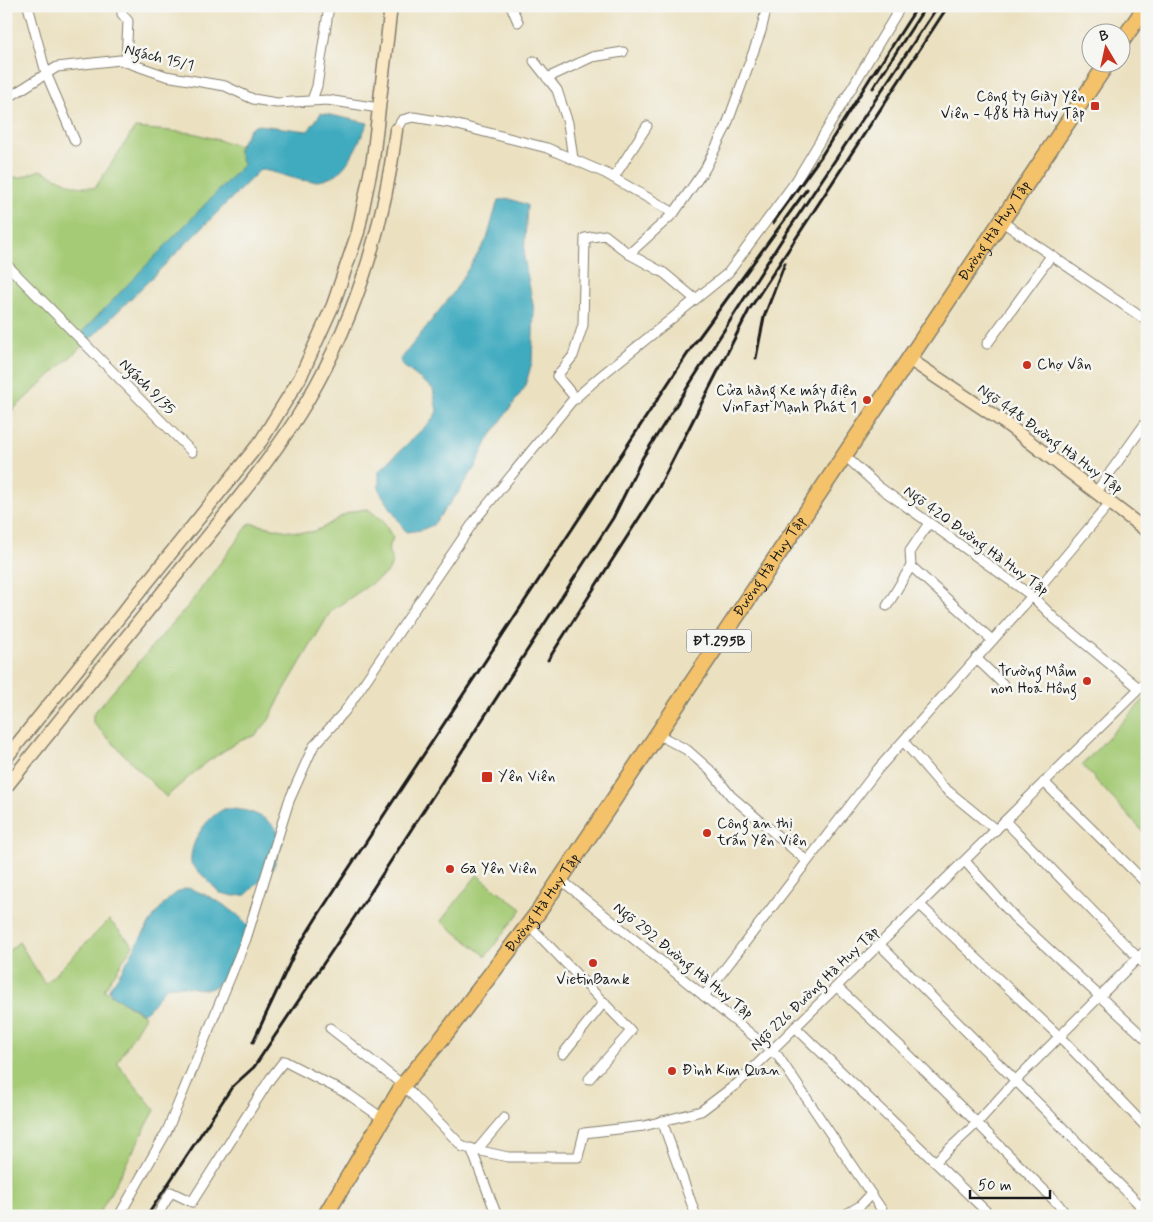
<svg xmlns="http://www.w3.org/2000/svg" width="1153" height="1222" viewBox="0 0 1153 1222" font-family="Mynerve,sans-serif">
	<style>
		.green { fill: #a5cb76; stroke: #607449 }
		.water { fill: #40abbf; stroke: #2e646e }
		.lines { fill: none; stroke-linecap: round; stroke-linejoin: round }
		.street-casing { stroke: #847e6e; stroke-width: 11 }
		.secondary-casing { stroke: #847e6e; stroke-width: 15 }
		.primary-casing { stroke: #847e6e; stroke-width: 18 }
		.street { stroke: #fff; stroke-width: 9 }
		.secondary { stroke: #fae7c3; stroke-width: 12 }
		.primary { stroke: #f3c26a; stroke-width: 15 }
		.rail { stroke: #1c1c1c; stroke-width: 3 }
		.poi-dot { fill: #c8321e; stroke: #f6f6f2; stroke-width: 2 }
		.labels { text-anchor: middle; dominant-baseline: central; stroke-width: 5; stroke-linejoin: round; paint-order: stroke }
		.shield { fill: #f6f6f2; stroke: #5d5d5c; stroke-width: 1 }
		.shield-label { font-size: 14px; font-weight: bold; fill: #1c1c1c }
		.street-label { font-size: 15px; fill: #1c1c1c; stroke: #f6f6f2 }
		.poi-label { font-size: 15px; fill: #1c1c1c; stroke: #f6f6f2; text-anchor: start }
	</style>
	<rect width="100%" height="100%" fill="#f6f6f2"/>
	<filter id="ink" filterUnits="userSpaceOnUse"><feTurbulence type="fractalNoise" baseFrequency=".02" numOctaves="2"/><feDisplacementMap in="SourceGraphic" scale="10" xChannelSelector="R" yChannelSelector="G"/><feConvolveMatrix kernelMatrix="1 2 1 2 8 2 1 2 1" color-interpolation-filters="sRGB"/></filter>
	<filter id="wash" filterUnits="userSpaceOnUse"><feTurbulence type="fractalNoise" baseFrequency=".0096" numOctaves="4" result="noise"/><feDisplacementMap in="SourceGraphic" scale="20" xChannelSelector="R" yChannelSelector="G"/><feGaussianBlur stdDeviation="1.12" result="paint"/><feColorMatrix in="noise" values="0 0 0 0 0 0 0 0 0 0 0 0 0 0 0 0 0 1.4 0 .05"/><feComposite in="paint" operator="in"/></filter>
	<g filter="url(#wash)">
		<rect width="100%" height="100%" fill="#ebe1c1"/>
		<g class="green">
			<polygon points="135,128 193,133 274,155 89,340 6,416 6,175 19,178 40,170 75,186 95,188"/>
			<path d="M368,509l15,12 10,17 -5,12 5,12 -5,10 -57,39 -48,81 -14,28 -13,15 -19,7 -34,23 -37,32 -69,-70 -4,-5v-8l95,-108 62,-83c17,3 49,13 65,8 23,-9 25,-20 53,-22z"/>
			<polygon points="1147,696 1147,836 1082,765"/>
			<polygon points="477,875 522,909 486,956 441,921"/>
			<polygon points="109,920 133,945 104,990 145,1016 117,1063 155,1110 98,1216 6,1216 6,953 19,942 45,984"/>
		</g>
		<g class="water">
			<path d="M321,113l47,10c-16,31 -24,65 -67,57 -14,-3 -27,-9 -41,-10l-171,170 -7,-8 161,-167 -5,-16 12,-21 8,-3 50,6z"/>
			<polygon points="510,199 527,205 524,257 534,310 532,362 525,387 489,438 475,467 458,493 433,525 421,530 406,532 379,490 379,471 433,419 437,411 433,389 402,365 400,360 453,293 487,239 498,200"/>
			<path d="M224,809c25,-1 49,8 59,32l-10,27 -27,27 -12,1 -14,-3 -29,-29c-2,-22 15,-46 33,-55z"/>
			<path d="M188,888c22,7 46,21 61,38 -7,15 -23,62 -41,63 -16,1 -23,-6 -42,-2l-18,23 -6,3 -27,-16 -6,-6 1,-4c22,-25 45,-92 78,-99z"/>
		</g>
	</g>
	<g filter="url(#ink)">
		<g class="lines">
			<g class="street-casing">
				<g id="street">
					<polyline points="28,6 46,73 75,141"/>
					<polyline points="122,6 122,14 128,21 126,61"/>
					<polyline points="511,6 518,22"/>
					<polyline points="534,61 557,90 568,123 573,159"/>
					<polyline points="547,78 592,57 623,52"/>
					<polyline points="6,99 57,67 120,60 166,76 225,86 253,99 277,103 327,100 379,108"/>
					<polyline points="312,100 317,86 329,6"/>
					<polyline points="396,130 402,120 413,117 450,123 547,148 605,173 674,213"/>
					<polyline points="614,177 647,126"/>
					<polyline points="1001,221 1147,321"/>
					<polyline points="629,254 674,213 705,169 726,127 761,31 767,6"/>
					<polyline points="6,264 192,452"/>
					<polyline points="987,344 1051,256"/>
					<polyline points="576,399 557,376 573,356 583,325 585,238 605,235 629,254 664,273 695,299"/>
					<polyline points="844,455 879,487 1032,596 1055,619 1139,688"/>
					<polyline points="1096,492 1147,421"/>
					<polyline points="929,523 910,551 911,566 992,640"/>
					<polyline points="887,606 911,566"/>
					<polyline points="976,658 1003,684"/>
					<polyline points="657,734 687,750 712,772 731,796 807,861"/>
					<polyline points="904,742 942,786 996,830"/>
					<polyline points="1044,782 1147,884"/>
					<polyline points="1005,821 1147,967"/>
					<polyline points="965,861 1015,918 1147,1040"/>
					<polyline points="560,879 778,1056 886,1216"/>
					<polyline points="920,905 1060,1037 1147,1128"/>
					<polyline points="529,925 631,1031 589,1079"/>
					<polyline points="880,945 1141,1206"/>
					<polyline points="837,987 899,1045 1058,1204 1067,1216"/>
					<polyline points="704,996 878,769 1032,596 1110,503"/>
					<polyline points="795,1027 991,1216"/>
					<polyline points="330,1028 403,1085 463,1147 508,1157 578,1157 584,1133 644,1126 701,1111 738,1083 771,1051 1147,681"/>
					<polyline points="563,1054 604,1002"/>
					<polyline points="662,1121 696,1216"/>
					<polyline points="471,1148 497,1216"/>
					<polyline points="477,1150 504,1118"/>
					<polyline points="935,1162 977,1123 1015,1081 1147,949"/>
					<polyline points="119,1216 167,1131 246,939 289,801 313,747 345,711 475,520 571,402 597,379 728,273 796,181 901,6"/>
					<polyline points="157,1216 171,1192 192,1202 270,1079 284,1061 348,1094 382,1118"/>
					<polyline points="843,1216 860,1206 871,1194"/>
					<polyline points="1134,1216 1147,1198"/>
				</g>
			</g>
			<g class="secondary-casing">
				<g id="secondary">
					<polyline points="909,359 1005,423 1147,531"/>
					<polyline points="6,758 261,441 300,378 333,305 358,232 373,159 391,6"/>
					<path d="M6,787c55,-68 109,-136 164,-204 44,-55 90,-108 128,-167 54,-86 86,-186 98,-286"/>
				</g>
			</g>
			<g class="primary-casing">
				<g id="primary">
					<polyline points="1120,44 1146,6"/>
					<path id="s1" d="M325,1216l78,-131 40,-48 96,-126 569,-849"/>
				</g>
			</g>
			<use href="#street" class="street"/>
			<use href="#secondary" class="secondary"/>
			<use href="#primary" class="primary"/>
			<g class="rail">
				<polyline points="876,71 914,12"/>
				<polyline points="873,88 926,6"/>
				<polyline points="773,223 822,155 879,64"/>
				<polyline points="756,358 764,317 785,263"/>
				<polyline points="548,660 659,487 749,310 948,6"/>
				<polyline points="253,1042 295,952 320,912 694,344 807,189"/>
				<polyline points="147,1216 232,1087 254,1067 350,924 613,518 643,457 781,241 938,6"/>
			</g>
		</g>
	</g>
	<g class="poi-dot">
		<rect x="1090" y="101" width="10" height="10" rx="2.5"/>
		<circle cx="1027" cy="365" r="5"/>
		<circle cx="867" cy="400" r="5"/>
		<circle cx="1087" cy="681" r="5"/>
		<rect x="481" y="771" width="12" height="12" rx="2.5"/>
		<circle cx="707" cy="833" r="5"/>
		<circle cx="450" cy="869" r="5"/>
		<circle cx="593" cy="963" r="5"/>
		<circle cx="672" cy="1071" r="5"/>
	</g>
	<g class="labels">
		<rect class="shield" x="686.5" y="629.5" width="65" height="23" rx="4"/>
		<g class="shield-label">
			<text x="719" y="641">ĐT.295B</text>
		</g>
		<g class="street-label">
			<text transform="translate(159 58) rotate(14)">Ngách 15/1</text>
			<text stroke="none"><textPath href="#s1" startOffset="1192">Đường Hà Huy Tập</textPath></text>
			<text transform="translate(147 387) rotate(45)">Ngách 9/35</text>
			<text transform="translate(1050 439) rotate(36)">Ngõ 448 Đường Hà Huy Tập</text>
			<text transform="translate(976 541) rotate(36)">Ngõ 420 Đường Hà Huy Tập</text>
			<text stroke="none"><textPath href="#s1" startOffset="788">Đường Hà Huy Tập</textPath></text>
			<text stroke="none"><textPath href="#s1" startOffset="382">Đường Hà Huy Tập</textPath></text>
			<text transform="translate(683 961) rotate(39)">Ngõ 292 Đường Hà Huy Tập</text>
			<text transform="translate(815 989) rotate(-44)">Ngõ 226 Đường Hà Huy Tập</text>
		</g>
		<g class="poi-label">
			<text x="1085" y="97" text-anchor="end">Công ty Giày Yên<tspan x="1085" dy="17">Viên - 488 Hà Huy Tập</tspan></text>
			<text x="1037" y="365">Chợ Vân</text>
			<text x="857" y="391" text-anchor="end">Cửa hàng Xe máy điện<tspan x="857" dy="17">VinFast Mạnh Phát 1</tspan></text>
			<text x="1077" y="672" text-anchor="end">Trường Mầm<tspan x="1077" dy="17">non Hoa Hồng</tspan></text>
			<text x="498" y="777">Yên Viên</text>
			<text x="717" y="824">Công an thị<tspan x="717" dy="17">trấn Yên Viên</tspan></text>
			<text x="460" y="869">Ga Yên Viên</text>
			<text x="593" y="980" text-anchor="middle">VietinBank</text>
			<text x="682" y="1071">Đình Kim Quan</text>
		</g>
	</g>
	<rect width="1153" height="1222" fill="none" stroke="#f6f6f2" stroke-width="25"/>
	<g transform="translate(1106 48) rotate(351)"><circle r="24" fill="#f6f6f2" stroke="#9f9f9c"/>
	<path d="M0-4L9 19L0 12L-9 19Z" fill="#c8321e"/>
	<text y="-8" font-size="14" font-weight="bold" text-anchor="middle" fill="#1c1c1c">B</text>
	</g>
	<path d="M970 1190v8h80v-8" fill="none" stroke="#1c1c1c" stroke-width="2.5"/>
	<text x="978" y="1190" font-size="15" fill="#1c1c1c" stroke="#f6f6f2" stroke-width="4" paint-order="stroke">50 m</text>
</svg>
